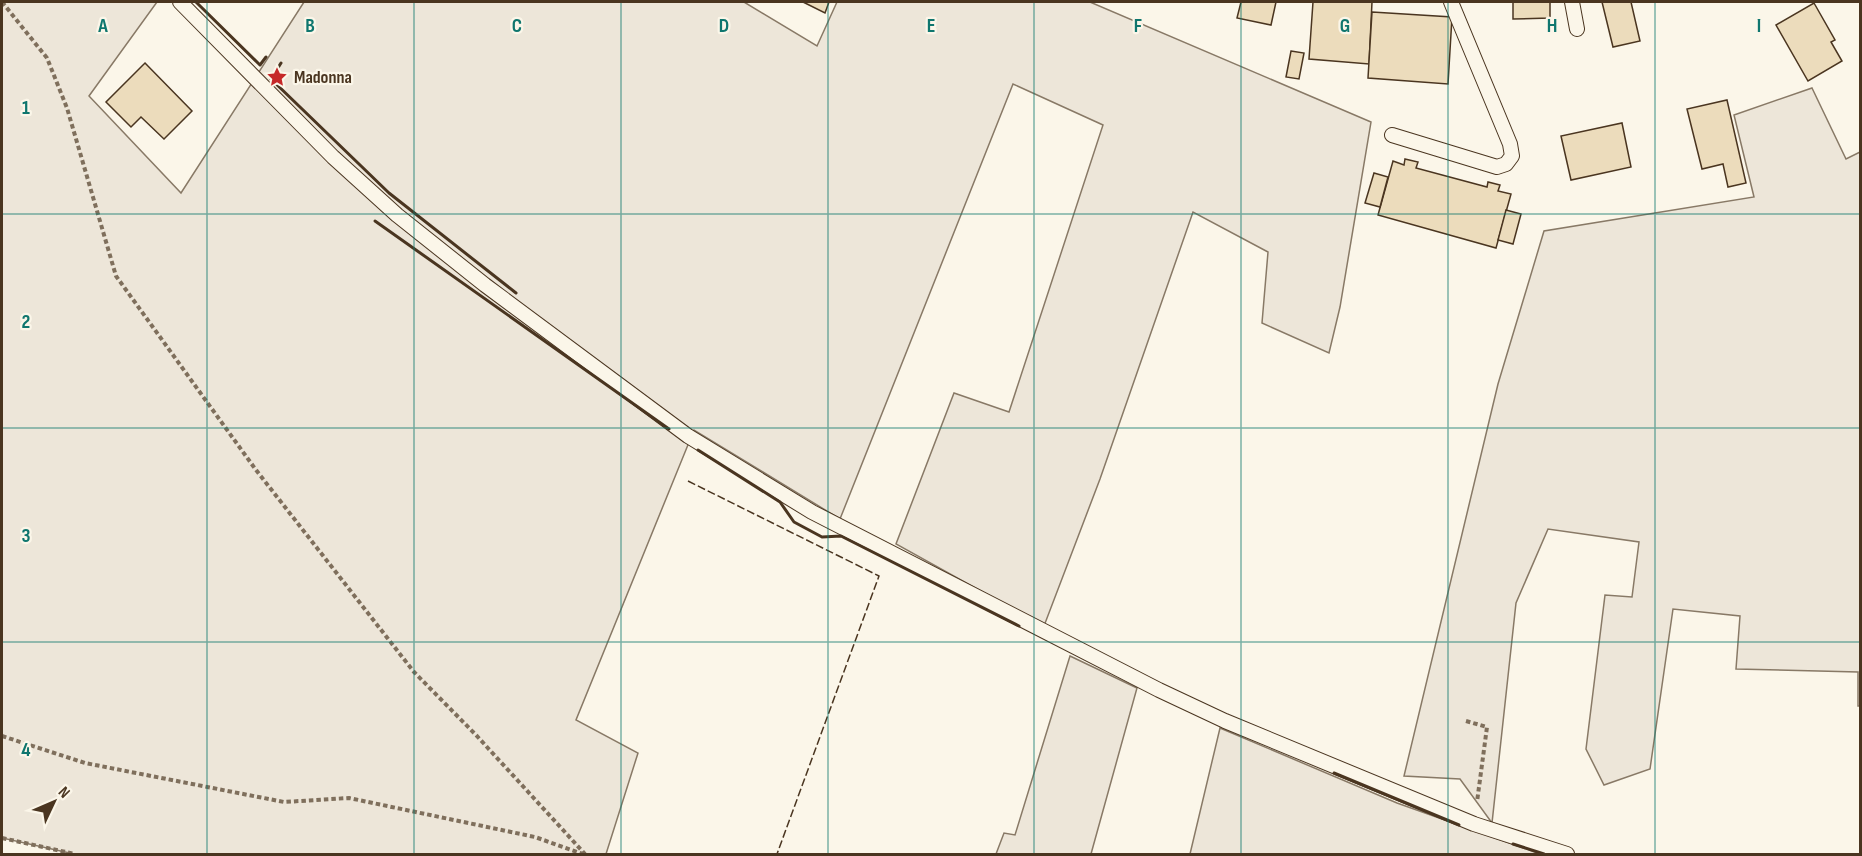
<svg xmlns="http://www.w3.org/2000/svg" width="1862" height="856" viewBox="0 0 1862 856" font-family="'Sofia Sans Condensed',sans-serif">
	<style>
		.green { fill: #ede6d9; stroke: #887966; stroke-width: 1.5 }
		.building { fill: #ecdcbc; stroke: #4a3520; stroke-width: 1.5 }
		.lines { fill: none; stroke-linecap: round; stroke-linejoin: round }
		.service-casing { stroke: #4a3520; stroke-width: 16 }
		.path { stroke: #7f6f5c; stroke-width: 4; stroke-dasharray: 4.5 3; stroke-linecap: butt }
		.service { stroke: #fbf6e9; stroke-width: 14 }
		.fence { stroke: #4a3520; stroke-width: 1.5; stroke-dasharray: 8 3; stroke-linecap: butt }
		.wall { stroke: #4a3520; stroke-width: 3 }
		.grid { fill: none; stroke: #0f766e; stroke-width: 1.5; stroke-opacity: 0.55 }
		.labels { text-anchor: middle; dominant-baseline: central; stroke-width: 4.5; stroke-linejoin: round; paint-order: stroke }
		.poi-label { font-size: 18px; font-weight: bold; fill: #4a3520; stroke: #fbf6e9; text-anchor: start }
		.grid-label { font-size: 20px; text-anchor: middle; font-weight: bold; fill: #0f766e; stroke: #fbf6e9; stroke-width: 4.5; stroke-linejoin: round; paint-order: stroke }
	</style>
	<rect width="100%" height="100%" fill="#fbf6e9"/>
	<g class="green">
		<polygon points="2,2 157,2 89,96 181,193 304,2 744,2 817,46 837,2 1090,2 1371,122 1340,307 1329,353 1262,323 1268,252 1193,212 1100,479 1044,626 896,544 954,393 1009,412 1103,125 1013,84 840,519 694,430 576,720 638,753 606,854 74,854 2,838"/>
		<polygon points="1812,88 1846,159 1860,152 1860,706 1858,706 1858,672 1736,669 1740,616 1673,609 1650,769 1604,785 1586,749 1605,595 1632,597 1639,542 1548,529 1516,603 1492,823 1460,779 1404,776 1498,384 1544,231 1754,197 1734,115"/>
		<polygon points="1070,656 1137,688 1091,854 996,854 1004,833 1015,835"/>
		<polygon points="1220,728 1397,803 1540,854 1190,854"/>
	</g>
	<g class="building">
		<polygon points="803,2 829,2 825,13"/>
		<polygon points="1241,2 1276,2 1271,25 1237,18"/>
		<polygon points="1313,2 1372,2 1369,64 1309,59"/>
		<polygon points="1513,2 1550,2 1550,18 1513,19"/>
		<polygon points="1602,2 1631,2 1640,41 1613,47"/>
		<polygon points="1814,3 1835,40 1831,42 1842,61 1808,81 1776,25"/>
		<polygon points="1372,12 1452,17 1448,84 1368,78"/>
		<polygon points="1291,51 1304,53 1299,79 1286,77"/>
		<polygon points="145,63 192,111 164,139 141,117 131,127 106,102"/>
		<polygon points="1727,100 1746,183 1728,187 1723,164 1702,169 1687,109"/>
		<polygon points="1622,123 1631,167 1571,180 1561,136"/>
		<polygon points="1405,159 1418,162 1416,168 1487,187 1488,182 1500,185 1498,191 1511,194 1496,248 1378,215 1393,161 1404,165"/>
		<polygon points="1374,173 1388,177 1380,207 1365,203"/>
		<polygon points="1506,210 1521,214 1513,244 1498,240"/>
	</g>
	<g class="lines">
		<g class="service-casing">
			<g id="service">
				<polyline points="180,2 333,157 397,215 485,285 688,436 812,512 1159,690 1225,721 1474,824 1567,854"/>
				<polyline points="1572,2 1577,29"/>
				<polyline points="1392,135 1497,167 1506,164 1512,156 1510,144 1451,2"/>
			</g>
		</g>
		<g class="path">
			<polyline points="2,2 47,58 67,108 116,276 256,470 414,672 476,735 585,854"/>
			<polyline points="1466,721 1487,727 1477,802"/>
			<polyline points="2,736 85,763 284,802 349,798 535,837 583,854"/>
			<polyline points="2,838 75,854"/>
		</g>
		<use href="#service" class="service"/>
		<polyline class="fence" points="688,481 879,576 777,854"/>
		<g class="wall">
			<polyline points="196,2 260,65 266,57"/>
			<polyline points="281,63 271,79 389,193 516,293"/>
			<polyline points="375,221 669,429"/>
			<polyline points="698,450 780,502 794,522 822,537 841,536 1019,626"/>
			<polyline points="1334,773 1459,825"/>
			<polyline points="1513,844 1544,854"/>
		</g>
	</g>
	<path class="grid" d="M207,2v852M414,2v852M621,2v852M828,2v852M1034,2v852M1241,2v852M1448,2v852M1655,2v852M2,214h1858M2,428h1858M2,642h1858"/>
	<defs>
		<g id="sight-bare" transform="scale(1.62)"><path d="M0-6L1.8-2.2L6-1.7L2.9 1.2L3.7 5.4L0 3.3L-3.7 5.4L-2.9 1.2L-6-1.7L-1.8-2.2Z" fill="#c62828" stroke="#fbf6e9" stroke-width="2.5" paint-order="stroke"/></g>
	</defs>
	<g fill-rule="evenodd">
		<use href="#sight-bare" x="277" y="77"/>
	</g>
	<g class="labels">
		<g class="poi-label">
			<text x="294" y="77">Madonna</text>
		</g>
	</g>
	<g class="grid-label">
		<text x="103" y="32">A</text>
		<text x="310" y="32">B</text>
		<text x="517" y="32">C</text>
		<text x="724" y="32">D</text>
		<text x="931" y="32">E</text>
		<text x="1138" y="32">F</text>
		<text x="1345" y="32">G</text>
		<text x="1552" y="32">H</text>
		<text x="1759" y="32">I</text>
		<text x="26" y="114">1</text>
		<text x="26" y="328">2</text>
		<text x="26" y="542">3</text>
		<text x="26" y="756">4</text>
	</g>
	<rect width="1862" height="856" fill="none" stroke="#4a3520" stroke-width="6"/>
	<g transform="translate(54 802) rotate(46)" stroke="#fbf6e9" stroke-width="4.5" paint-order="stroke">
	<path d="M0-4.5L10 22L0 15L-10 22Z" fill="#4a3520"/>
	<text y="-9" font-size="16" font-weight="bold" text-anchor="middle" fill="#4a3520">N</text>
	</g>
</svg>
